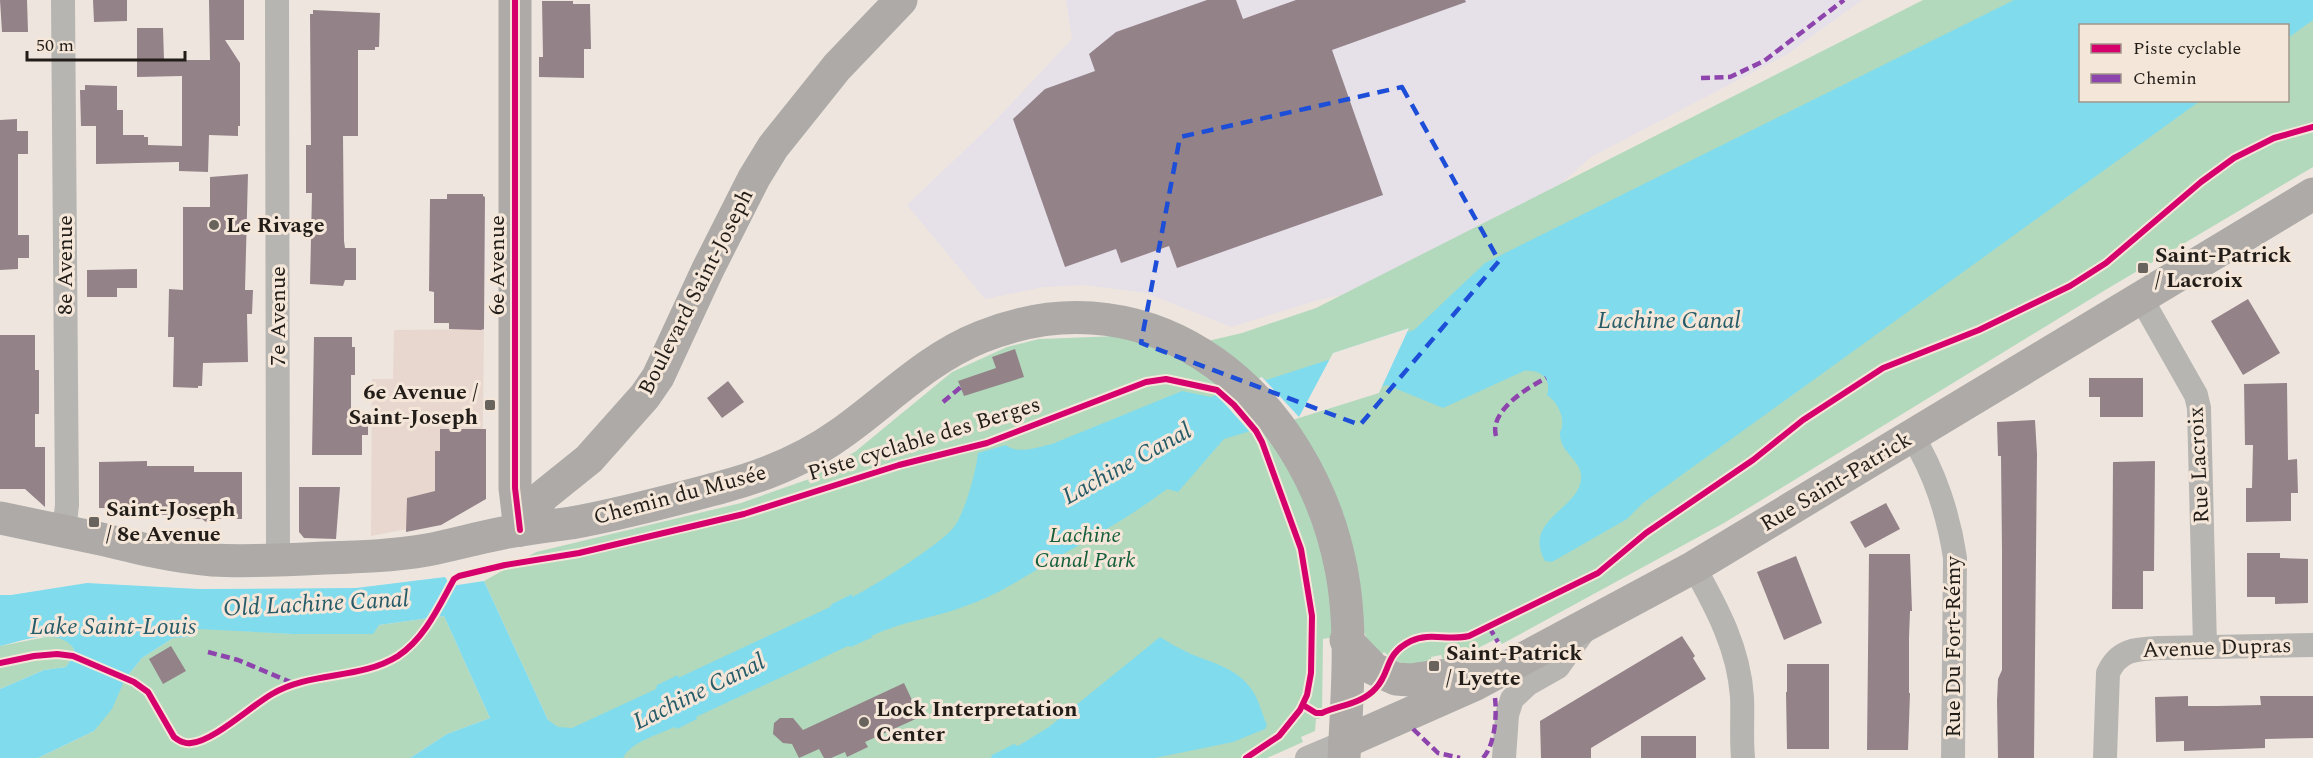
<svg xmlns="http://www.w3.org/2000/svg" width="2313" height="758" viewBox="0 0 2313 758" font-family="Spectral,serif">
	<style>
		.commercial { fill: #e8d7ce }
		.industrial { fill: #e6e0e8 }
		.green { fill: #b3d9bd; fill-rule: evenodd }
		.water { fill: #80dbed }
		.pier { fill: #eee6de }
		.building { fill: #948289 }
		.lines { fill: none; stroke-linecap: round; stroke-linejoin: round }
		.street { stroke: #b7b5b2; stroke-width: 24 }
		.secondary { stroke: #adaaa7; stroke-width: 33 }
		.quiet { stroke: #8e44ad; stroke-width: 4.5; stroke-dasharray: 9 4.5; stroke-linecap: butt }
		.cycleway-casing { stroke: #f4e6d8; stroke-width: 10 }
		.cycleway { stroke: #d6006c; stroke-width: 6 }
		.marked { fill: none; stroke: #1d4ed8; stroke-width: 4.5; stroke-dasharray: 12 8; stroke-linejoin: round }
		.poi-dot { fill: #69635d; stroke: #f4e6d8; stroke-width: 2 }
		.labels { text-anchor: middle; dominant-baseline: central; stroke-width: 6; stroke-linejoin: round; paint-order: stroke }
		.poi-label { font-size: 22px; font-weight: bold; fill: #221d18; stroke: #f4e6d8; text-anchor: start }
		.street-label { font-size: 22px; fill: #221d18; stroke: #f4e6d8 }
		.park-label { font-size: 22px; font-style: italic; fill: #155e3b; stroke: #f4e6d8 }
		.water-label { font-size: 24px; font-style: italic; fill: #265c69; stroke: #f4e6d8 }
	</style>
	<rect width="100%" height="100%" fill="#eee6de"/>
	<polygon class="commercial" points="484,329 482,499 443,522 371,536 372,379 393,379 394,330"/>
	<polygon class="industrial" points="1066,0 1862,0 1788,54 1591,157 1475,261 1363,291 1318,300 1231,327 1146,293 1084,285 1044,287 985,299 907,205 990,126 1072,39"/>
	<g class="green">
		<path d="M1923,0h390v167l-206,122 -383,234 -222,121 -4,-6 -26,13 -29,9 -2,-5 -10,2 1,6c-19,3 -34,3 -48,-11l-5,5 -12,-18 -3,-7 -41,7 -1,79 -6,1 -1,12 -14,6 2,5 -36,16h-724l5,-38 -64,-139 52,-29 205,-49 68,-24 47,-28 96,-79 55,-25 32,-8 79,-3 47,15 77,-18 74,-25zM2080,26h208v74h-208z"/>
		<polygon points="444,616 490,718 447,734 410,758 38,758 94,731 125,679 142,658 173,638 193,637 198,628 292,634 376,628 379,625"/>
		<path d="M51,636c11,1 17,3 23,13l-1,7 -7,11 -22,3 -44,19v-43z"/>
	</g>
	<g class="water">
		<path d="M2014,0h299v20l-25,18v-12h-208v74l120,1 -557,402 -16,16 -75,43 -7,-1c-23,-41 34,-52 36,-82 2,-18 -20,-25 -21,-44 0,-8 1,0 2,-9 2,-11 -6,-25 -15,-31 5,-17 -7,-26 -23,-24l-81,37 -56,-23 -6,2 -2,6 -5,1 -150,45 -46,53 -11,-3c-37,28 -77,50 -118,73 -26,16 -52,33 -81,43 -32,13 -66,16 -97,31l2,1 -22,10 -3,-1 -152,71 1,2 -20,10 -3,-2c-16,8 -43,15 -51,31h-213l37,-24 43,-16 -46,-102 -65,9 -6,9h-81l-94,-5 -5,8 -20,1 -31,20 -17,21 -13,30 -18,22 -56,27h-38v-69l44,-19 22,-3 7,-11 1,-7c-16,-23 -51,-8 -74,-3v-51h11l76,-12 112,6 157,-1 89,-11 6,9 33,-5 64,139 10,7 14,1 84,-39 1,-4 21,-10v3l152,-71 2,-3 20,-10v3c20,-9 90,-54 102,-70 11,-15 22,-55 24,-74l28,-8c11,10 32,2 46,-1l130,-53 29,6 51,-20 4,3 65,-21 2,-6 76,-25 -1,4 6,-2 71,-67z"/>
		<path d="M1160,637c8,5 16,10 25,14 24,12 51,15 67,39 7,10 10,24 15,35l-2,4 -32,13 -78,16h-164l1,-3 22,-11 4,2 31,-19z"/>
	</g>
	<polygon class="pier" points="1409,328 1379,393 1251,433 1216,394 1262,377 1299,417 1333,353"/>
	<g class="building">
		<polygon points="0,0 27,0 28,32 2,32"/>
		<polygon points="93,0 127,0 127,21 94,22"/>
		<polygon points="209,0 244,0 244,40 225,40 240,63 240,126 238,126 238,136 209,135 208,172 179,171 179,162 96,164 96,126 81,126 80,90 85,90 85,85 117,86 117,110 123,110 123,135 144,135 144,137 148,137 148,145 182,146 182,76 137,77 137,28 163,28 164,60 210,60"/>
		<polygon points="1207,0 1236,0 1243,19 1296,0 1465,0 1466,2 1332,50 1383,195 1177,268 1169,246 1121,263 1116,249 1065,267 1013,119 1045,89 1095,71 1089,54 1116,32"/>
		<polygon points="542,1 573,1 573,4 590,4 591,49 584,49 584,78 539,77 539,57 543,57"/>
		<polygon points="313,10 380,13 379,47 375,47 375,50 358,50 358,136 343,136 344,241 345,248 356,248 356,280 345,280 343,286 310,284 312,193 306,193 306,145 311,145 310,14 313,14"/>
		<polygon points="17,119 17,131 28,131 28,154 18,154 18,235 29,235 29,258 18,258 18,269 0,270 0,120"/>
		<polygon points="248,174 245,290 253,290 252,314 247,314 248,362 203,363 202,386 198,386 198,388 173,387 174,337 168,337 169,289 183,290 183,207 210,207 210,177"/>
		<polygon points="447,194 483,194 483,196 485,197 484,329 481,330 449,329 449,323 434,323 434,292 429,291 430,199 447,199"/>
		<polygon points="137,269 137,288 117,288 117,297 87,297 87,270"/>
		<polygon points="2248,299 2280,353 2243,375 2211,321"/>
		<polygon points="0,335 35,335 35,370 39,370 39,414 35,414 35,447 45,447 45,507 25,489 0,489"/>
		<polygon points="314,337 352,337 352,347 355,347 355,375 351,375 351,414 368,414 368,435 362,435 362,455 312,455"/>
		<polygon points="1015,349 1024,377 964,396 958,381 996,368 992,357"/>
		<polygon points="2089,378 2143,378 2143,417 2100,417 2100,397 2089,397"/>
		<polygon points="728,381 744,402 722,418 707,398"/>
		<polygon points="2287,383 2288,460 2297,459 2298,493 2291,493 2291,521 2246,522 2246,488 2252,488 2253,445 2245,445 2244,384"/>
		<polygon points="2035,420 2037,454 2034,758 1998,758 1997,701 1998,679 2002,670 2002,551 2001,456 1998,456 1997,422"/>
		<polygon points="440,429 486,429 486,499 441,525 406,532 407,498 435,491 435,451 440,451"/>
		<polygon points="147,461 147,466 194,466 194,472 242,472 242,519 210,519 206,522 202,519 192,519 192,514 157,515 146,514 146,509 99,508 99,462"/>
		<polygon points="2155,461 2154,571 2143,571 2143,609 2112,609 2113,462"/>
		<polygon points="299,487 340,487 336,539 304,538 299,532"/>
		<polygon points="1886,503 1900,529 1865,548 1850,522"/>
		<polygon points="2247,553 2280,553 2280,558 2308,559 2308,603 2275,604 2275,597 2247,597"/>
		<polygon points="1869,554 1910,554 1912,611 1910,611 1909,638 1909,693 1910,693 1908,750 1867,750"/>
		<polygon points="1796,556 1822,623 1784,640 1757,572"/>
		<polygon points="1682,636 1695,656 1693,658 1706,679 1591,748 1591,758 1541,758 1540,721"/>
		<polygon points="171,646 186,671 163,684 149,659"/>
		<polygon points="1787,664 1829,664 1829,749 1787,749 1786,692 1787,692"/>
		<polygon points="904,683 920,717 865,742 868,747 847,757 845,752 831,758 824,758 819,749 799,758 792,744 783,743 773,734 774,723 780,718 793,718 803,730"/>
		<polygon points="2188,696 2188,706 2218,706 2261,705 2260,696 2313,696 2313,738 2265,739 2265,748 2184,751 2184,741 2156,742 2155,697"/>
		<rect x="1641" y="736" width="55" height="22"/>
	</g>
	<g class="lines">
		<g class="street">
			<polyline points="63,0 67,505 64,531"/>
			<polyline points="277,0 278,560"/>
			<polyline points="2141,298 2196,395 2199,408 2205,646"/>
			<path d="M1912,436c23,36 37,81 43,122l-2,200"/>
			<path d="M1694,567c23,41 45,82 48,130 1,20 -1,41 1,61"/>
			<polyline points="1307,758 1345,742"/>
			<polyline points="1504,758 1507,715 1512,699 1528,684 1558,667 1586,628"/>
			<path d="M2105,758l3,-85c11,-24 28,-24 52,-25l153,-3"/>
		</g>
		<g class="secondary">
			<polyline points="515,0 515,488 520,530"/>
			<path d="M0,518c34,7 68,14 101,21 37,9 73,18 111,21 37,2 75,0 112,-2 34,-1 69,-2 103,-8 26,-5 50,-12 76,-17 22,-4 45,-7 68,-10 51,-9 102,-23 151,-36 42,-11 83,-28 118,-53 47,-33 86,-75 141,-97 176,-71 327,63 360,231 12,60 6,129 3,190"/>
			<polyline points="520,530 543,496 589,459 645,396 658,377 708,269 754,178 773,147 837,67 901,0"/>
			<polyline points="1346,640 1374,669 1396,679 1410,680 1438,676 1487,673"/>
			<polyline points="1345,742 1474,685 1694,567 2313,194"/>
		</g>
		<g class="quiet">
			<polyline points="1701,78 1730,77 1764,61 1844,0"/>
			<polyline points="943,402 961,387"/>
			<path d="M1496,436c-7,-25 31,-48 50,-58"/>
			<polyline points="1489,627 1498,642"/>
			<polyline points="208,652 238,660 295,684"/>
			<polyline points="1413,729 1438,753 1460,758"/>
			<path d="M1483,758c12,-13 14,-43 12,-60"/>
		</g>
		<g class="cycleway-casing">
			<g id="cycleway">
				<polyline points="515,0 515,488 520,530"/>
				<path d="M0,663l34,-7 23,-2 16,2 61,26 14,10 26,45c6,4 10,7 17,6 23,-2 60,-37 81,-49 39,-23 88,-14 126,-38 27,-18 41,-50 56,-77l5,-3 46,-11 74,-12 165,-39 155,-49 88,-22 159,-61 20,-3 51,11 17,15 22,26 6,11 39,107 11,67 -1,57 -4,22 -7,15 -21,26 -33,22"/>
				<path d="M1303,705l13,8h6c18,-8 40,-9 54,-25 15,-16 8,-34 35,-47 18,-9 38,0 58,-5l129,-63 48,-40 107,-73 50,-40 80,-52 96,-38 91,-44 36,-23 95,-81 33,-24 40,-20 39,-11"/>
			</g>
		</g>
		<use href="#cycleway" class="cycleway"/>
	</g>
	<path class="marked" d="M1402,87l97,174 -139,164 -219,-82 39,-206z"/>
	<g class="poi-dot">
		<circle cx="214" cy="225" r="6"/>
		<rect x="2137" y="262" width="12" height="12" rx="3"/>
		<rect x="484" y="399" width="12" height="12" rx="3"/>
		<rect x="88" y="516" width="12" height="12" rx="3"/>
		<rect x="1428" y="660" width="12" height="12" rx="3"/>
		<circle cx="864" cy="722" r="6"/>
	</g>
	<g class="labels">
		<g class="poi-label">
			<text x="226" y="225">Le Rivage</text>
			<text x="2155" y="255">Saint-Patrick<tspan x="2155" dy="25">/ Lacroix</tspan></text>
			<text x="478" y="392" text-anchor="end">6e Avenue /<tspan x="478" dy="25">Saint-Joseph</tspan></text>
			<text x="106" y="509">Saint-Joseph<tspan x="106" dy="25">/ 8e Avenue</tspan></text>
			<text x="1446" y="653">Saint-Patrick<tspan x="1446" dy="25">/ Lyette</tspan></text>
			<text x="876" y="709">Lock Interpretation<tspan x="876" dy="25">Center</tspan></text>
		</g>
		<g class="street-label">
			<text transform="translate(65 265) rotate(-90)">8e Avenue</text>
			<text transform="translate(497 265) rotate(-90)">6e Avenue</text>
			<text transform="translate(696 292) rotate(-63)">Boulevard Saint-Joseph</text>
			<text transform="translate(278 316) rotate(-90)">7e Avenue</text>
			<text transform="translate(924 439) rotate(-17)">Piste cyclable des Berges</text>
			<text transform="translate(2199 465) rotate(-93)">Rue Lacroix</text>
			<text transform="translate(1836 482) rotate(-31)">Rue Saint-Patrick</text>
			<text transform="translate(680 495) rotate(-15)">Chemin du Musée</text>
			<text transform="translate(1953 647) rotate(-90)">Rue Du Fort-Rémy</text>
			<text transform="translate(2217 648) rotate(-2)">Avenue Dupras</text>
		</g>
		<g class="park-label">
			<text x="1085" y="535">Lachine<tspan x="1085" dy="25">Canal Park</tspan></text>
		</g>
		<g class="water-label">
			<text x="1669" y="321">Lachine Canal</text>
			<text transform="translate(1127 464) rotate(-29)">Lachine Canal</text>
			<text transform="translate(316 604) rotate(-3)">Old Lachine Canal</text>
			<text x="113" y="627">Lake Saint-Louis</text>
			<text transform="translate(699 692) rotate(-26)">Lachine Canal</text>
		</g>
	</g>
	<rect x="2079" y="24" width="210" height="78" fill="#f4e6d8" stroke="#a0968b" stroke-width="1.5"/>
	<rect x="2091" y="44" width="30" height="9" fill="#d6006c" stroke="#a0968b" stroke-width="1.5"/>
	<text x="2133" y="54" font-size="18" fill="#221d18">Piste cyclable</text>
	<rect x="2091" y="74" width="30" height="9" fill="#8e44ad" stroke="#a0968b" stroke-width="1.5"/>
	<text x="2133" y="84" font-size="18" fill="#221d18">Chemin</text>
	<path d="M27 51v9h158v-9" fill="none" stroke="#221d18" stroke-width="3"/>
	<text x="36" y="51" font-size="18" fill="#221d18" stroke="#f4e6d8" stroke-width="4.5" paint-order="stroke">50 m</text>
</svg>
